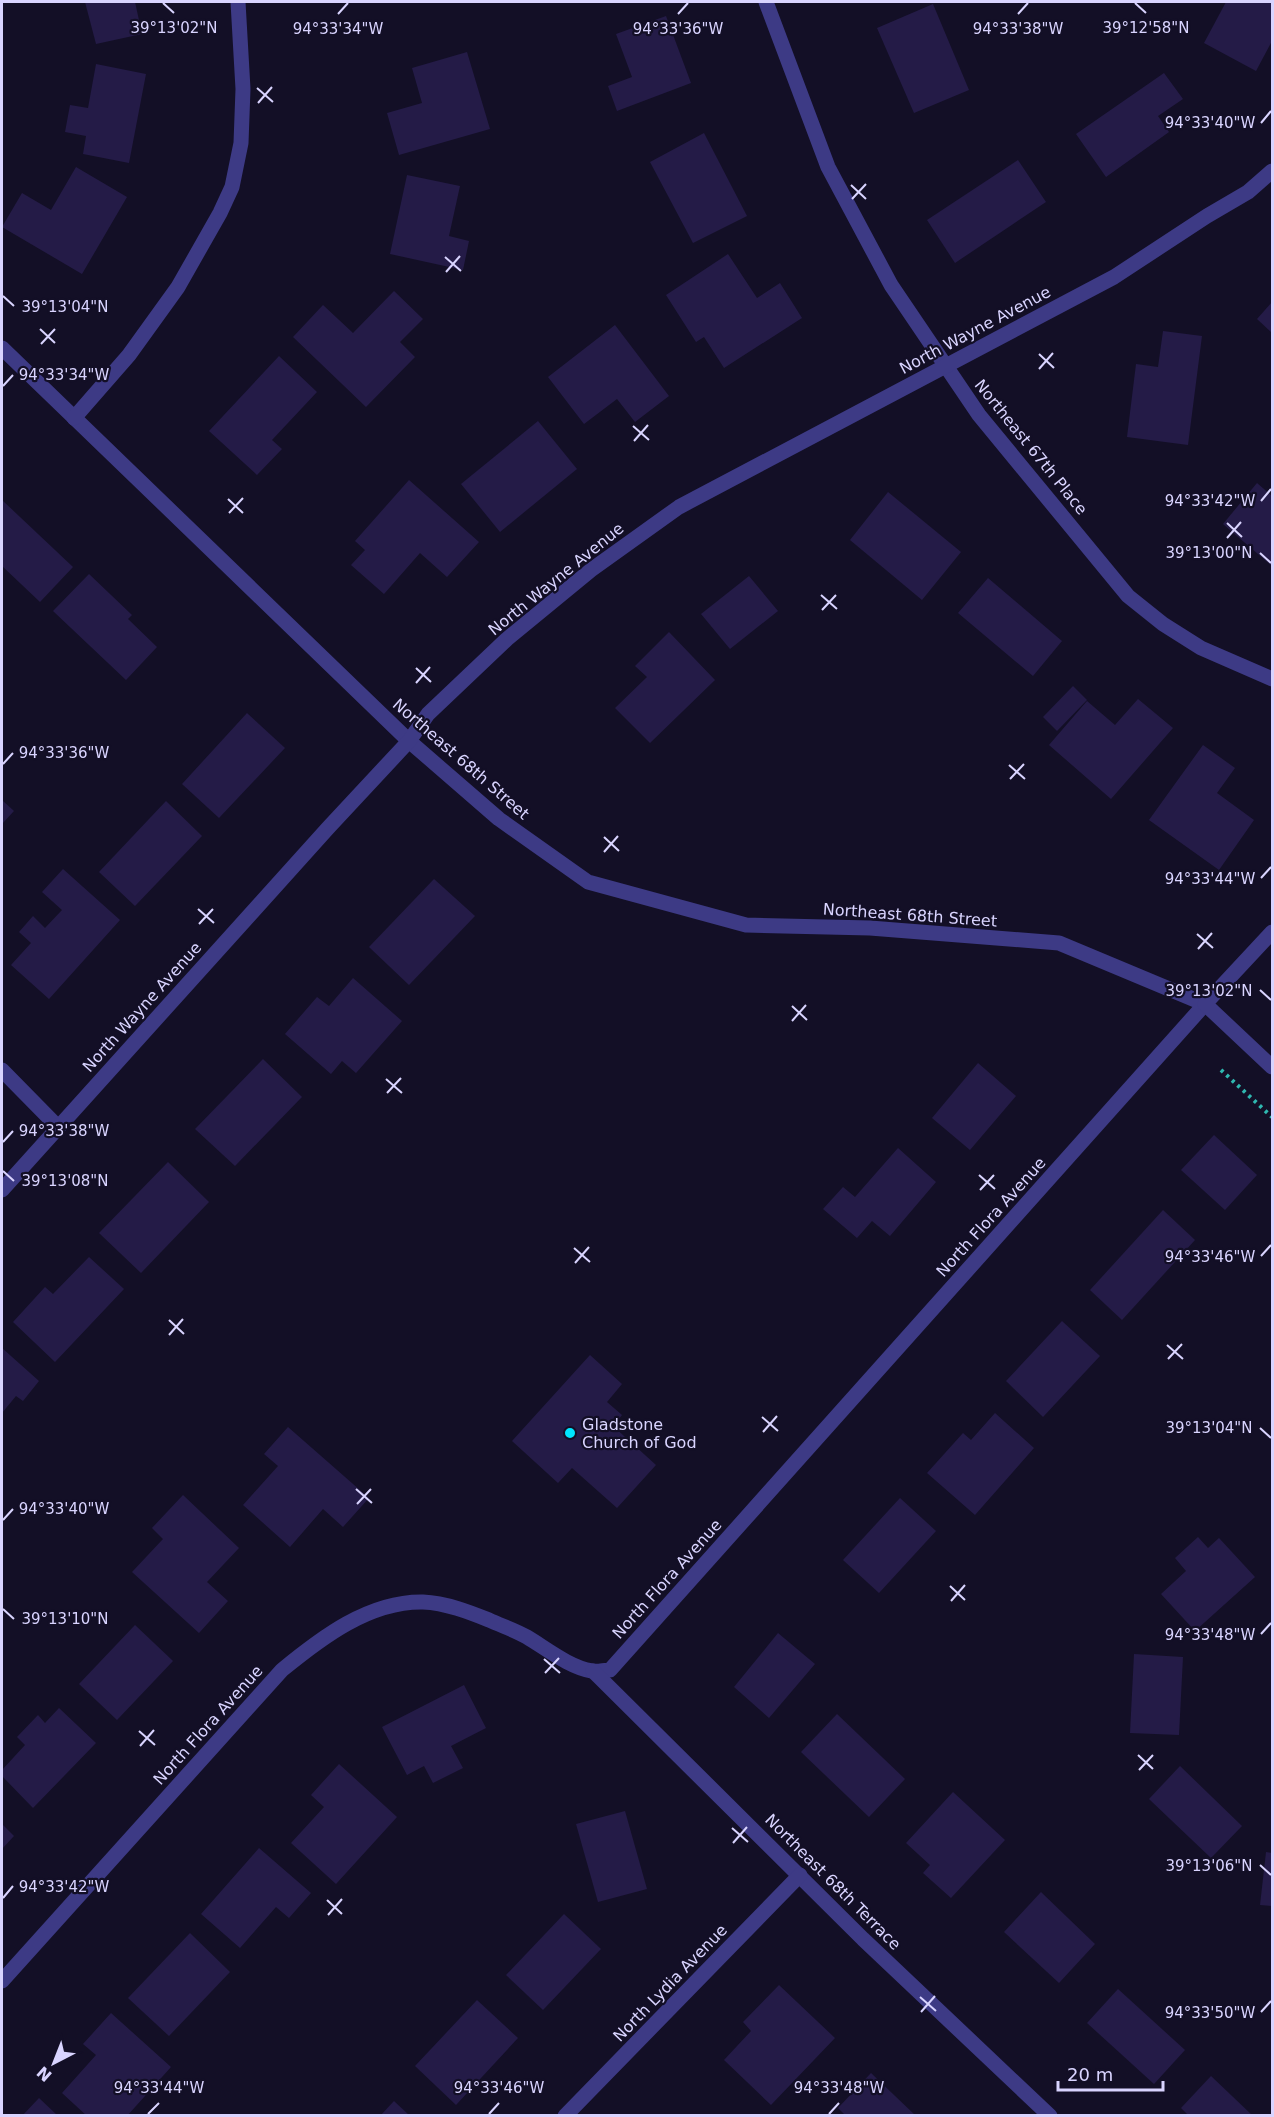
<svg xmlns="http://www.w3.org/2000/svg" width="1274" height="2117" viewBox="0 0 1274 2117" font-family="'DejaVu Sans',sans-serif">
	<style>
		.building { fill: #241b47 }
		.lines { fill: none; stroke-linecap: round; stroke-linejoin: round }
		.path { stroke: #2fb8b0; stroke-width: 4; stroke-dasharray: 3 4.5; stroke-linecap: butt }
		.minor { stroke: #3d3a85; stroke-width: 15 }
		.tertiary { stroke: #3d3a85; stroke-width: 15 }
		.ticks { fill: none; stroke: #d9d4ff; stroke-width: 2 }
		.poi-dot { fill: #00e5ff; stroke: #130f26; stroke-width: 2 }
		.labels { text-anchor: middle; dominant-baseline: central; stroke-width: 4.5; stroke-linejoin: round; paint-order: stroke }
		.street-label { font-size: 16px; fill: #d9d4ff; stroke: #130f26 }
		.poi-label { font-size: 16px; fill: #d9d4ff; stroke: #130f26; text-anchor: start }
		.ticks-label { font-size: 15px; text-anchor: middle; fill: #d9d4ff; stroke: #130f26; stroke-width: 4.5; stroke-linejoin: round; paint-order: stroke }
	</style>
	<rect width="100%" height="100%" fill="#130f26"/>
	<g class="building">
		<polygon points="85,2 135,2 142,34 96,44"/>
		<polygon points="1226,2 1272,2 1272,41 1256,71 1204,43"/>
		<polygon points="933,4 969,90 914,113 877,28"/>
		<polygon points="666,16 691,83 617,111 608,86 632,77 616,34"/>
		<polygon points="467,52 490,129 399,155 387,113 422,103 412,68"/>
		<polygon points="96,64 146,74 129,163 83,154 86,136 65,132 70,105 88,108"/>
		<polygon points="1164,73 1183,99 1158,116 1169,132 1106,177 1076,134"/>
		<polygon points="704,133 747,216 693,243 650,162"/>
		<polygon points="1018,160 1046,202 955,263 927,220"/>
		<polygon points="76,167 127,197 82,274 2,227 22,193 51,210"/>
		<polygon points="407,175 460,186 449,236 469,241 463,270 390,254"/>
		<polygon points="728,254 757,298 780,283 802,318 724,368 704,337 696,342 666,295"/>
		<polygon points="394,291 423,319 400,342 415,357 366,407 293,337 323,305 353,333"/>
		<polygon points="1272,302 1272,333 1257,319"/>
		<polygon points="615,325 669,396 635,422 617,399 584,424 548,377"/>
		<polygon points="1163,331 1202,336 1188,445 1127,437 1136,364 1158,367"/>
		<polygon points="279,356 317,392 272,440 282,449 257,475 209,431"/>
		<polygon points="538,421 577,469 500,532 461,484"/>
		<polygon points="409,480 479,542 447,577 420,553 384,594 351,565 365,550 355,541"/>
		<polygon points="1257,483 1272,496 1272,566 1223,524"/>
		<polygon points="888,492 961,552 922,600 850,540"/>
		<polygon points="2,500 73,567 40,602 2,566"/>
		<polygon points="89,574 132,615 128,619 157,647 126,680 53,611"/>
		<polygon points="749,576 778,611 730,649 701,614"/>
		<polygon points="988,578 1062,641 1033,676 958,613"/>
		<polygon points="669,632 715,680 650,743 615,708 647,677 635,666"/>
		<polygon points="1073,686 1087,700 1057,731 1043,717"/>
		<polygon points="1138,699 1173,728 1111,799 1049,745 1087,701 1115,725"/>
		<polygon points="247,713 285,748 219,818 182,784"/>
		<polygon points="1203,745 1235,768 1217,793 1254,820 1219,870 1149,820"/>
		<polygon points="2,800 14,811 2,824"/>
		<polygon points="166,801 202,836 135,906 99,872"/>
		<polygon points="63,869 120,920 49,999 11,965 31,943 19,932 33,916 45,928 62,910 42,892"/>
		<polygon points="434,879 475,916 409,985 369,947"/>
		<polygon points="353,978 402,1021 356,1073 342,1061 331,1074 285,1034 317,997 329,1006"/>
		<polygon points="263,1059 302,1097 235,1166 195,1129"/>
		<polygon points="978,1063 1016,1096 970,1150 932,1118"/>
		<polygon points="1214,1135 1257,1175 1225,1210 1181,1170"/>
		<polygon points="898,1148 936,1182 890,1236 872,1221 857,1238 823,1209 843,1187 855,1197"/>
		<polygon points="168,1162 209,1202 141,1273 99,1233"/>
		<polygon points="1163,1210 1195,1240 1122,1320 1090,1290"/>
		<polygon points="89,1257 124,1289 55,1362 13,1322 45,1287 53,1294"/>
		<polygon points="1062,1321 1100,1356 1043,1417 1006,1381"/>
		<polygon points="2,1348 39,1381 23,1401 16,1396 2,1413"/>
		<polygon points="590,1355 622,1384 607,1402 622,1415 613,1426 656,1465 617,1508 572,1468 558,1483 512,1441"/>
		<polygon points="995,1413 1034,1448 975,1515 927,1473 963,1433 971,1440"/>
		<polygon points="288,1427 369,1498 343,1527 323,1509 290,1547 243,1505 278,1466 264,1454"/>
		<polygon points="183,1495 239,1548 207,1582 228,1601 199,1633 132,1572 163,1539 152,1528"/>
		<polygon points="900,1498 936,1531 879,1593 843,1560"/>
		<polygon points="1198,1537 1208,1548 1219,1538 1255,1577 1195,1631 1161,1594 1186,1571 1175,1558"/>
		<polygon points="135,1625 173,1661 117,1720 79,1684"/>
		<polygon points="778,1633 815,1664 769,1718 734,1687"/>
		<polygon points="1134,1654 1183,1657 1179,1735 1130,1733"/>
		<polygon points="464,1685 486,1728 451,1746 463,1768 433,1783 424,1766 407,1775 382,1727"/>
		<polygon points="59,1708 96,1743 33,1808 2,1776 2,1770 25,1745 17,1737 38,1715 45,1723"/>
		<polygon points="837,1714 905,1779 869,1817 801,1752"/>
		<polygon points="339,1764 397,1817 336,1884 291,1843 324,1807 311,1795"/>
		<polygon points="1180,1766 1242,1826 1211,1858 1149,1799"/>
		<polygon points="953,1792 1005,1840 951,1898 923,1873 930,1865 906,1843"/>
		<polygon points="625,1811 647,1889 598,1902 576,1824"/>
		<polygon points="2,1824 14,1836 2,1849"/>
		<polygon points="259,1848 311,1893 289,1918 276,1907 240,1948 201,1914"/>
		<polygon points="1266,1852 1272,1853 1272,1906 1260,1905"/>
		<polygon points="1041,1892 1095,1944 1059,1983 1004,1932"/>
		<polygon points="564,1914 601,1949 543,2010 506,1975"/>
		<polygon points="190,1933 230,1972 169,2036 128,1998"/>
		<polygon points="779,1985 835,2038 771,2105 724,2060 751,2031 743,2022"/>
		<polygon points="1118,1989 1185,2050 1154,2084 1087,2023"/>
		<polygon points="477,2000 518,2038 456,2105 415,2066"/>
		<polygon points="111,2013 171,2067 127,2116 87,2116 62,2093 96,2055 83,2044"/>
		<polygon points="871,2073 916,2116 846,2116 838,2108"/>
		<polygon points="1211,2076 1253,2116 1189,2116 1181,2108"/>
		<polygon points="39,2098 58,2116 22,2116"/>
		<polygon points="394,2101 410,2116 380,2116"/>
	</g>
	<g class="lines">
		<polyline class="path" points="1221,1070 1272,1117"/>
		<g class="minor">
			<polyline points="766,2 828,167 891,285 979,415 1128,596 1163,624 1201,648 1272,679"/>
			<path d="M2,348l407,393 90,78 89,63 158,43 124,3 189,15 146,61 -595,666c-6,0 -12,2 -18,1 -23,-4 -45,-22 -65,-34 -12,-7 -25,-11 -38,-17 -20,-8 -43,-17 -66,-18 -54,-1 -102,36 -141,68l-280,311"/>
			<polyline points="74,418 129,355 178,287 220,213 232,187 241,143 243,89 238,2"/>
			<polyline points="2,1070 58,1127"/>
			<polyline points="2,1190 328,828 409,741 428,714 507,639 591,570 679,507 1114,277 1207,216 1248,192 1272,171"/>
			<polyline points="593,1671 863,1939 1050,2116"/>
			<polyline points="565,2116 800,1875"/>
		</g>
		<polyline class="tertiary" points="1272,932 1205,1004 1272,1067"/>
	</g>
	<path class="ticks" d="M163,3l11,10M1135,3l11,10M338,14l10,-11M678,14l10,-11M1018,14l10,-11M257,88l16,14M258,103l14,-16M1261,123l10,-12M851,185l15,14M852,199l14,-15M445,257l16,14M446,272l14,-16M3,296l11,10M40,329l15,14M41,344l14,-15M1039,354l15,14M1039,369l14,-16M3,386l10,-11M633,426l16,14M634,441l14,-16M228,499l15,14M1261,501l10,-12M229,513l14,-15M1227,523l15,14M1227,538l14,-16M1260,553l11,10M821,595l16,14M822,610l14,-15M416,668l15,14M416,683l14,-16M3,764l10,-11M1009,765l16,14M1010,779l14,-15M604,837l15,14M604,852l14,-16M1261,878l10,-11M198,909l16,14M199,924l14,-15M1197,934l16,14M1198,949l14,-16M1260,990l11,10M792,1006l15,14M792,1021l14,-16M386,1079l16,14M387,1093l14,-15M3,1142l10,-11M3,1171l11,10M979,1175l16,14M980,1190l14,-15M574,1248l16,14M1261,1256l10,-11M575,1263l14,-16M169,1320l15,14M169,1335l14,-16M1167,1345l16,14M1168,1359l14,-15M762,1417l16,14M1260,1428l11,10M763,1432l14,-16M356,1489l16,14M357,1504l14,-15M3,1520l10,-11M950,1586l15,14M951,1601l14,-16M3,1609l11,10M1261,1634l10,-11M544,1659l16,14M545,1673l14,-15M139,1731l16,14M140,1746l14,-16M1138,1755l15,14M1139,1770l14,-15M732,1828l16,14M733,1843l14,-16M1260,1865l11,10M3,1898l10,-12M327,1900l15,14M328,1915l14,-16M920,1997l16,14M921,2012l14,-16M1261,2012l10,-11M148,2114l11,-11M489,2114l10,-11M829,2114l10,-11"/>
	<circle class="poi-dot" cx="570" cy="1433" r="6"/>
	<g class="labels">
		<g class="street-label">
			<text transform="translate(975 330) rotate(-28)">North Wayne Avenue</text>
			<text transform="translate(1031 447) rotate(51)">Northeast 67th Place</text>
			<text transform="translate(556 579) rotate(-39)">North Wayne Avenue</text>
			<text transform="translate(461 759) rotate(41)">Northeast 68th Street</text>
			<text transform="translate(910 915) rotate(4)">Northeast 68th Street</text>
			<text transform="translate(142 1007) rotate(-48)">North Wayne Avenue</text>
			<text transform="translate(991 1217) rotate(-48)">North Flora Avenue</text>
			<text transform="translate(667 1579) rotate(-48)">North Flora Avenue</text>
			<text transform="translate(208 1725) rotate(-48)">North Flora Avenue</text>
			<text transform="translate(833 1882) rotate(45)">Northeast 68th Terrace</text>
			<text transform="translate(670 1983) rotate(-46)">North Lydia Avenue</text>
		</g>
		<g class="poi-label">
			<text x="582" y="1424">Gladstone<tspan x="582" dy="18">Church of God</tspan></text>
		</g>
	</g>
	<g class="ticks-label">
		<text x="174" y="33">39°13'02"N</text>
		<text x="1146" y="33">39°12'58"N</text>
		<text x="338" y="34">94°33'34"W</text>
		<text x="1018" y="34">94°33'38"W</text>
		<text x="678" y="34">94°33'36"W</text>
		<text x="1210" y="128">94°33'40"W</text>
		<text x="65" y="312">39°13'04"N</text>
		<text x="64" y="380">94°33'34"W</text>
		<text x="1210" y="506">94°33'42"W</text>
		<text x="1209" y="558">39°13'00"N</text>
		<text x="64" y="758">94°33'36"W</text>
		<text x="1210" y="884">94°33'44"W</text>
		<text x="1209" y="996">39°13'02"N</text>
		<text x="64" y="1136">94°33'38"W</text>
		<text x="65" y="1186">39°13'08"N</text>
		<text x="1210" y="1262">94°33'46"W</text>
		<text x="1209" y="1433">39°13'04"N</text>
		<text x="64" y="1514">94°33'40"W</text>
		<text x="65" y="1624">39°13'10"N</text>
		<text x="1210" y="1640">94°33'48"W</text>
		<text x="1209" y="1871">39°13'06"N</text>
		<text x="64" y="1892">94°33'42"W</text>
		<text x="1210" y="2018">94°33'50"W</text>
		<text x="159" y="2093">94°33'44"W</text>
		<text x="499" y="2093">94°33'46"W</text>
		<text x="839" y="2093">94°33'48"W</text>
	</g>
	<rect width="1274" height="2117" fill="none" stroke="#d9d4ff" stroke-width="6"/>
	<g transform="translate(54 2063) rotate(222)" stroke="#130f26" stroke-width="4.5" paint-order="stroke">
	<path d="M0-4.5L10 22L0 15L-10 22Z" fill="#d9d4ff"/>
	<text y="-9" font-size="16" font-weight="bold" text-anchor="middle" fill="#d9d4ff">N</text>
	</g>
	<path d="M1058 2081v9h105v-9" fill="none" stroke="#d9d4ff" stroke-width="3"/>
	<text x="1067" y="2081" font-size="18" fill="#d9d4ff" stroke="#130f26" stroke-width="4.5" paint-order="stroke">20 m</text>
</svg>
